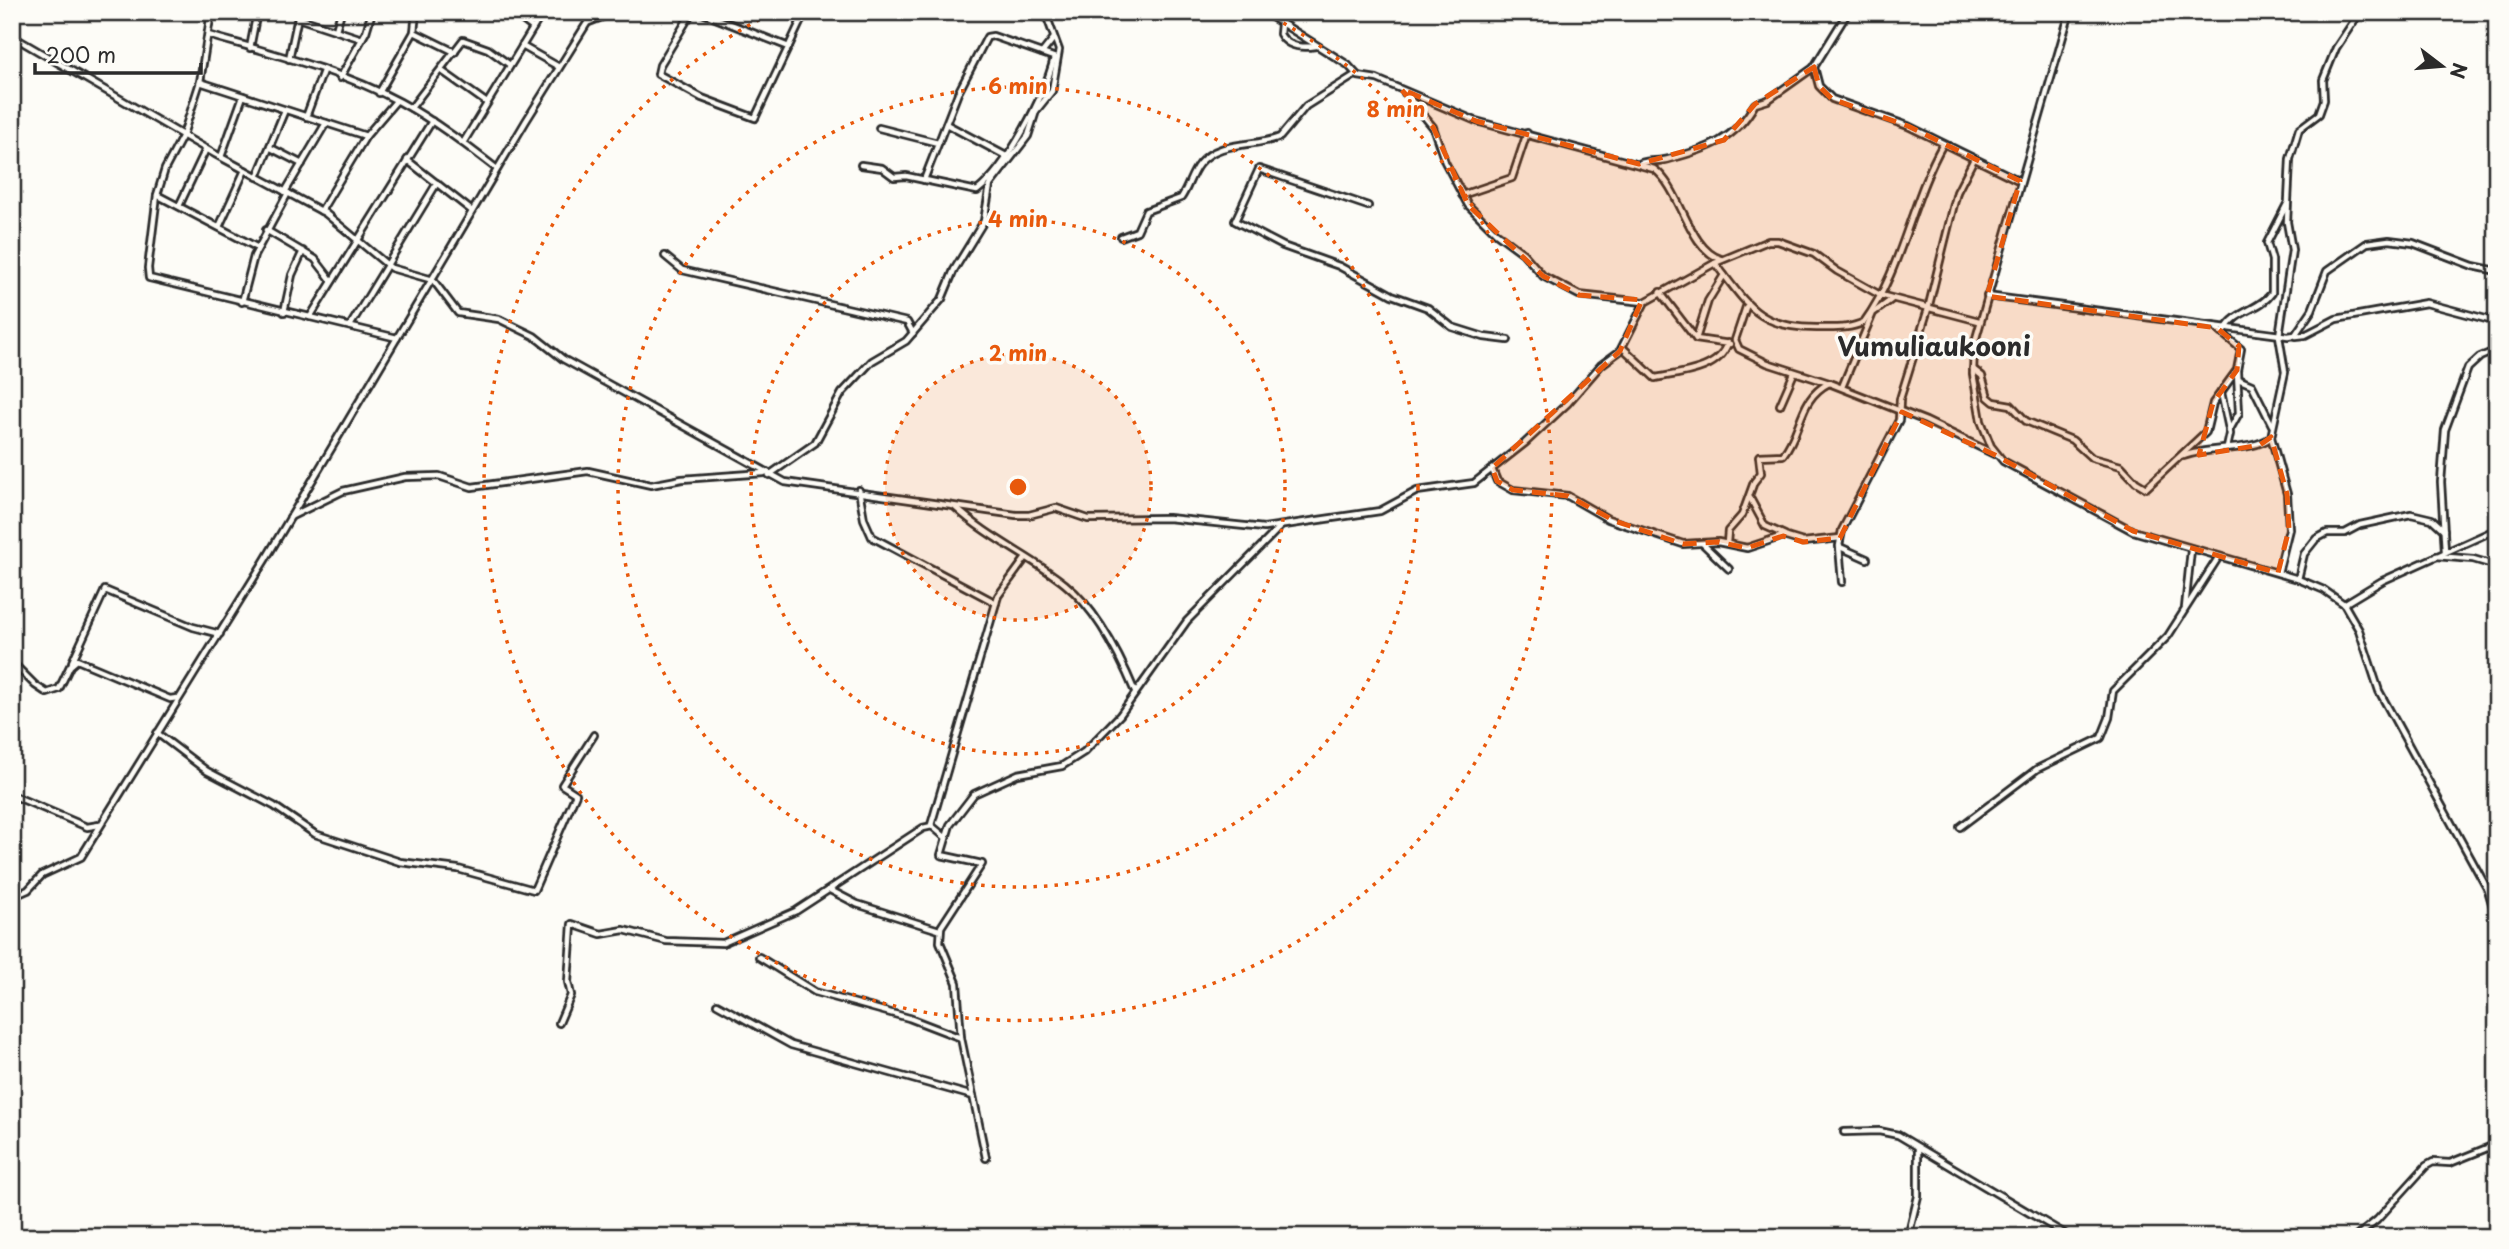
<svg xmlns="http://www.w3.org/2000/svg" width="2509" height="1249" viewBox="0 0 2509 1249" font-family="'Playpen Sans',sans-serif">
	<style>
		.lines { fill: none; stroke-linecap: round; stroke-linejoin: round }
		.minor-casing { stroke: #2b2b2b; stroke-width: 10 }
		.minor { stroke: #fdfcf7; stroke-width: 4.5 }
		.marked { fill: #e8590c; fill-opacity: 0.2; stroke: #e8590c; stroke-width: 5; stroke-dasharray: 14 9; stroke-linejoin: round }
		.ring { fill: none; stroke: #e8590c; stroke-width: 3.5; stroke-dasharray: 3.5 7 }
		.labels { text-anchor: middle; dominant-baseline: central; stroke-width: 7; stroke-linejoin: round; paint-order: stroke }
		.quarter-label { font-size: 26px; font-weight: bold; fill: #2b2b2b; stroke: #fdfcf7 }
		.centre { fill: #e8590c; stroke: #fdfcf7; stroke-width: 3.5 }
		.ring-label { font-size: 21px; text-anchor: middle; font-weight: bold; fill: #e8590c; stroke: #fdfcf7; stroke-width: 7; stroke-linejoin: round; paint-order: stroke }
	</style>
	<rect width="100%" height="100%" fill="#fdfcf7"/>
	<filter id="ink" filterUnits="userSpaceOnUse"><feTurbulence type="fractalNoise" baseFrequency=".0143" numOctaves="2"/><feDisplacementMap in="SourceGraphic" scale="14" xChannelSelector="R" yChannelSelector="G"/><feConvolveMatrix kernelMatrix="1 2 1 2 8 2 1 2 1" color-interpolation-filters="sRGB"/></filter>
	<g filter="url(#ink)">
		<g class="lines">
			<g class="minor-casing">
				<g id="minor">
					<polyline points="211,12 200,82 183,135 165,169 157,195 148,268 149,278 397,338"/>
					<polyline points="512,12 533,28"/>
					<polyline points="692,12 660,65 658,74 702,98 755,118 805,12"/>
					<polyline points="700,12 789,47"/>
					<path d="M1264,12l84,53 10,11 19,3 99,42 178,48c27,19 34,80 67,90"/>
					<polyline points="1848,12 1814,67 1819,86 1832,99 1908,126 2020,181"/>
					<polyline points="2070,12 1974,345 1973,374 1981,421 1991,446 2003,461 2133,531 2298,579 2324,590 2344,604 2359,630 2379,691 2488,890 2497,920"/>
					<polyline points="298,18 362,39"/>
					<polyline points="589,22 615,12"/>
					<path d="M1281,24l-1,10c7,13 23,14 36,12"/>
					<polyline points="336,30 341,12"/>
					<polyline points="414,32 455,52"/>
					<path d="M208,35c62,18 135,36 192,67 35,19 66,43 97,67"/>
					<polyline points="12,36 215,154 325,213 391,268 433,280 458,313 499,319 534,336 563,359 785,482 1016,515 1029,515 1056,508 1088,519 1168,518 1264,528 1380,511 1417,491 1474,483 1525,443 1568,403 1601,365 1620,351 1645,302 1715,263 1768,241 1778,241 1814,254 1837,271 1880,295 1979,321"/>
					<polyline points="522,46 559,67"/>
					<polyline points="250,48 257,12"/>
					<polyline points="1042,53 1054,38"/>
					<polyline points="289,59 299,12"/>
					<polyline points="442,71 487,103"/>
					<polyline points="340,78 366,32 372,12"/>
					<polyline points="200,82 366,136"/>
					<polyline points="379,93 414,32 416,12"/>
					<polyline points="1405,93 1433,127 1445,162 1468,205 1496,233 1523,253 1543,276 1579,295 1644,302"/>
					<polyline points="411,108 463,40 488,49 510,65"/>
					<polyline points="306,117 323,71"/>
					<polyline points="946,124 1006,156"/>
					<polyline points="879,128 938,143"/>
					<polyline points="463,143 543,12"/>
					<polyline points="271,148 302,164"/>
					<polyline points="221,157 243,96"/>
					<polyline points="407,160 472,211"/>
					<path d="M1641,163c9,-3 19,-1 28,-4 39,-10 66,-19 86,-55l13,-4 45,-32"/>
					<path d="M861,165l21,3 12,9 12,-1 71,15c31,-24 68,-96 77,-133"/>
					<polyline points="257,177 285,110"/>
					<polyline points="924,180 958,93 987,37 993,36 1056,58"/>
					<polyline points="285,192 326,123"/>
					<polyline points="157,195 258,248"/>
					<polyline points="1462,195 1512,178 1527,133"/>
					<polyline points="179,206 206,149"/>
					<polyline points="1368,206 1259,169 1235,221 1283,246 1339,266 1392,295 1428,308 1452,327 1484,337 1508,340"/>
					<polyline points="321,211 366,136 396,101"/>
					<polyline points="219,227 245,170"/>
					<polyline points="266,230 315,259 332,281"/>
					<path d="M1121,237l16,-6 9,-20 35,-13c7,-10 10,-24 18,-34 21,-25 54,-16 81,-27l26,-31 49,-31"/>
					<polyline points="665,256 682,270 907,322 913,333"/>
					<path d="M1715,263c34,44 44,66 105,65 15,0 30,1 44,-6 38,-52 47,-122 79,-178"/>
					<polyline points="1660,292 1696,339 1730,344"/>
					<polyline points="1987,296 2288,336 2295,335 2312,310 2327,271 2367,243 2389,240 2413,243 2473,266 2497,271"/>
					<polyline points="242,302 254,256 288,193"/>
					<polyline points="1746,307 1735,340 1739,349 1767,363 1829,383 1926,421 1994,454"/>
					<polyline points="284,312 292,275 303,251"/>
					<polyline points="310,317 432,121"/>
					<polyline points="350,326 437,183"/>
					<path d="M2225,330c11,-20 35,-20 47,-37v-33l-5,-17 20,-39"/>
					<polyline points="2296,336 2305,335 2336,319 2426,303 2497,322"/>
					<polyline points="1696,339 1708,301 1724,275"/>
					<path d="M1623,348l32,30c25,-5 64,-7 73,-35"/>
					<polyline points="1973,369 1982,376 1988,397 1994,402 2011,405 2026,421 2072,440 2092,458 2121,466 2136,482 2146,488 2206,432 2213,403 2237,370 2241,349 2217,329"/>
					<polyline points="2238,379 2252,385 2272,425"/>
					<polyline points="1842,387 1873,313 1891,300"/>
					<polyline points="2221,392 2230,434 2227,448"/>
					<polyline points="1780,405 1794,373"/>
					<polyline points="2229,431 2239,413 2237,371"/>
					<path d="M2184,456c24,-10 70,-4 87,-19"/>
					<polyline points="1492,469 1497,481 1513,490 1568,496 1608,519 1683,544 1718,542 1747,548 1783,536 1803,542 1840,538"/>
					<polyline points="769,475 815,443 842,393 872,361 906,341 942,299 954,270 984,221 990,185 1028,136 1036,111 1052,91 1059,50 1045,12"/>
					<polyline points="859,490 864,519 872,537 996,603"/>
					<polyline points="1750,498 1765,526 1785,535"/>
					<path d="M955,507c33,31 75,49 110,77 31,25 55,72 70,108"/>
					<polyline points="290,517 343,491 405,477 439,476 472,487 588,471 651,485 682,479 764,473"/>
					<path d="M1727,543l1,-12 14,-16 12,-33 7,-9 -2,-17 24,-1c20,-25 15,-56 46,-72"/>
					<polyline points="1703,544 1729,569"/>
					<polyline points="1840,547 1867,559"/>
					<polyline points="2445,551 2441,482 2445,430 2468,368 2480,357 2497,350"/>
					<polyline points="2436,556 2473,559 2497,566"/>
					<polyline points="2278,573 2289,529 2287,494 2271,437 2285,372 2279,336 2292,250 2287,222 2290,159 2299,129 2319,114 2324,100 2323,80 2336,48 2360,12"/>
					<polyline points="2298,579 2304,554 2316,539 2327,533 2345,533 2360,525 2411,514 2432,519 2444,530"/>
					<polyline points="1842,582 1839,546 1842,530 1899,420 1900,399 1928,309 1957,192 1974,159"/>
					<polyline points="2344,604 2382,581 2497,529"/>
					<polyline points="2185,608 2191,550"/>
					<polyline points="12,662 35,685 47,693 59,689 70,666 77,660 170,699 177,698"/>
					<polyline points="72,662 105,590 193,627 220,634"/>
					<polyline points="157,733 207,771 274,806 315,834 400,862 458,869 534,890 576,794 562,785 594,735"/>
					<polyline points="12,795 87,827 99,825"/>
					<polyline points="931,825 998,596 1025,559"/>
					<polyline points="1960,827 2037,769 2101,738 2109,718 2113,691 2168,636 2218,558"/>
					<polyline points="830,890 857,904 939,930"/>
					<polyline points="12,897 28,890 42,875 81,857 265,560 526,121 594,12"/>
					<polyline points="759,957 815,992 909,1018 961,1038"/>
					<polyline points="717,1004 791,1045 973,1096"/>
					<polyline points="559,1023 571,995 568,982 572,924 601,934 624,930 666,941 723,943 796,911 923,828 932,826 945,837"/>
					<polyline points="1844,1132 1879,1131 1898,1135 2070,1237"/>
					<polyline points="986,1158 961,1038 957,983 940,942 941,927 982,864 941,855 950,825 974,794 1018,774 1062,766 1084,752 1120,715 1187,621 1280,527"/>
					<polyline points="1908,1237 1918,1196 1918,1148"/>
					<polyline points="2356,1237 2377,1220 2426,1166 2433,1162 2450,1163 2497,1144"/>
				</g>
			</g>
			<use href="#minor" class="minor"/>
		</g>
	</g>
	<path class="marked" d="M1814,67l5,19 13,13 76,27 112,55 -33,115 230,32 22,18 -2,24 -24,33 -14,52 61,-10 11,-8 16,57 2,35 -11,44 -145,-42 -138,-76 -93,-43 -62,126 -37,4 -20,-6 -36,12 -29,-6 -35,2 -68,-23 -47,-25 -55,-6 -16,-9 -5,-13 128,-117 22,-51 -63,-5 -36,-19 -75,-71 -35,-78 -32,-38 75,32 163,43 85,-24 31,-36z"/>
	<circle cx="1018" cy="487" r="133" fill="#e8590c" fill-opacity=".12"/>
	<g class="ring">
		<circle cx="1018" cy="487" r="133"/>
		<circle cx="1018" cy="487" r="267"/>
		<circle cx="1018" cy="487" r="400"/>
		<path d="M1265 13A534 534 0 1 1 771 13"/>
	</g>
	<g class="labels">
		<g class="quarter-label">
			<text x="1934" y="345">Vumuliaukooni</text>
		</g>
	</g>
	<circle cx="1018" cy="487" r="10" class="centre"/>
	<g class="ring-label">
		<text x="1018" y="94">6 min</text>
		<text x="1396" y="117">8 min</text>
		<text x="1018" y="227">4 min</text>
		<text x="1018" y="361">2 min</text>
	</g>
	<rect width="2509" height="1249" fill="none" stroke="#fdfcf7" stroke-width="42"/>
	<rect x="21" y="21" width="2467" height="1207" fill="none" stroke="#2b2b2b" stroke-width="2.5" filter="url(#ink)"/>
	<g transform="translate(2442 66) rotate(106)" stroke="#fdfcf7" stroke-width="5" paint-order="stroke">
	<path d="M0-5L12 26L0 18L-12 26Z" fill="#2b2b2b"/>
	<text y="-10" font-size="19" font-weight="bold" text-anchor="middle" fill="#2b2b2b">N</text>
	</g>
	<path d="M35 63v10h166v-10" fill="none" stroke="#2b2b2b" stroke-width="3.5"/>
	<text x="46" y="63" font-size="21" fill="#2b2b2b" stroke="#fdfcf7" stroke-width="5" paint-order="stroke">200 m</text>
</svg>
